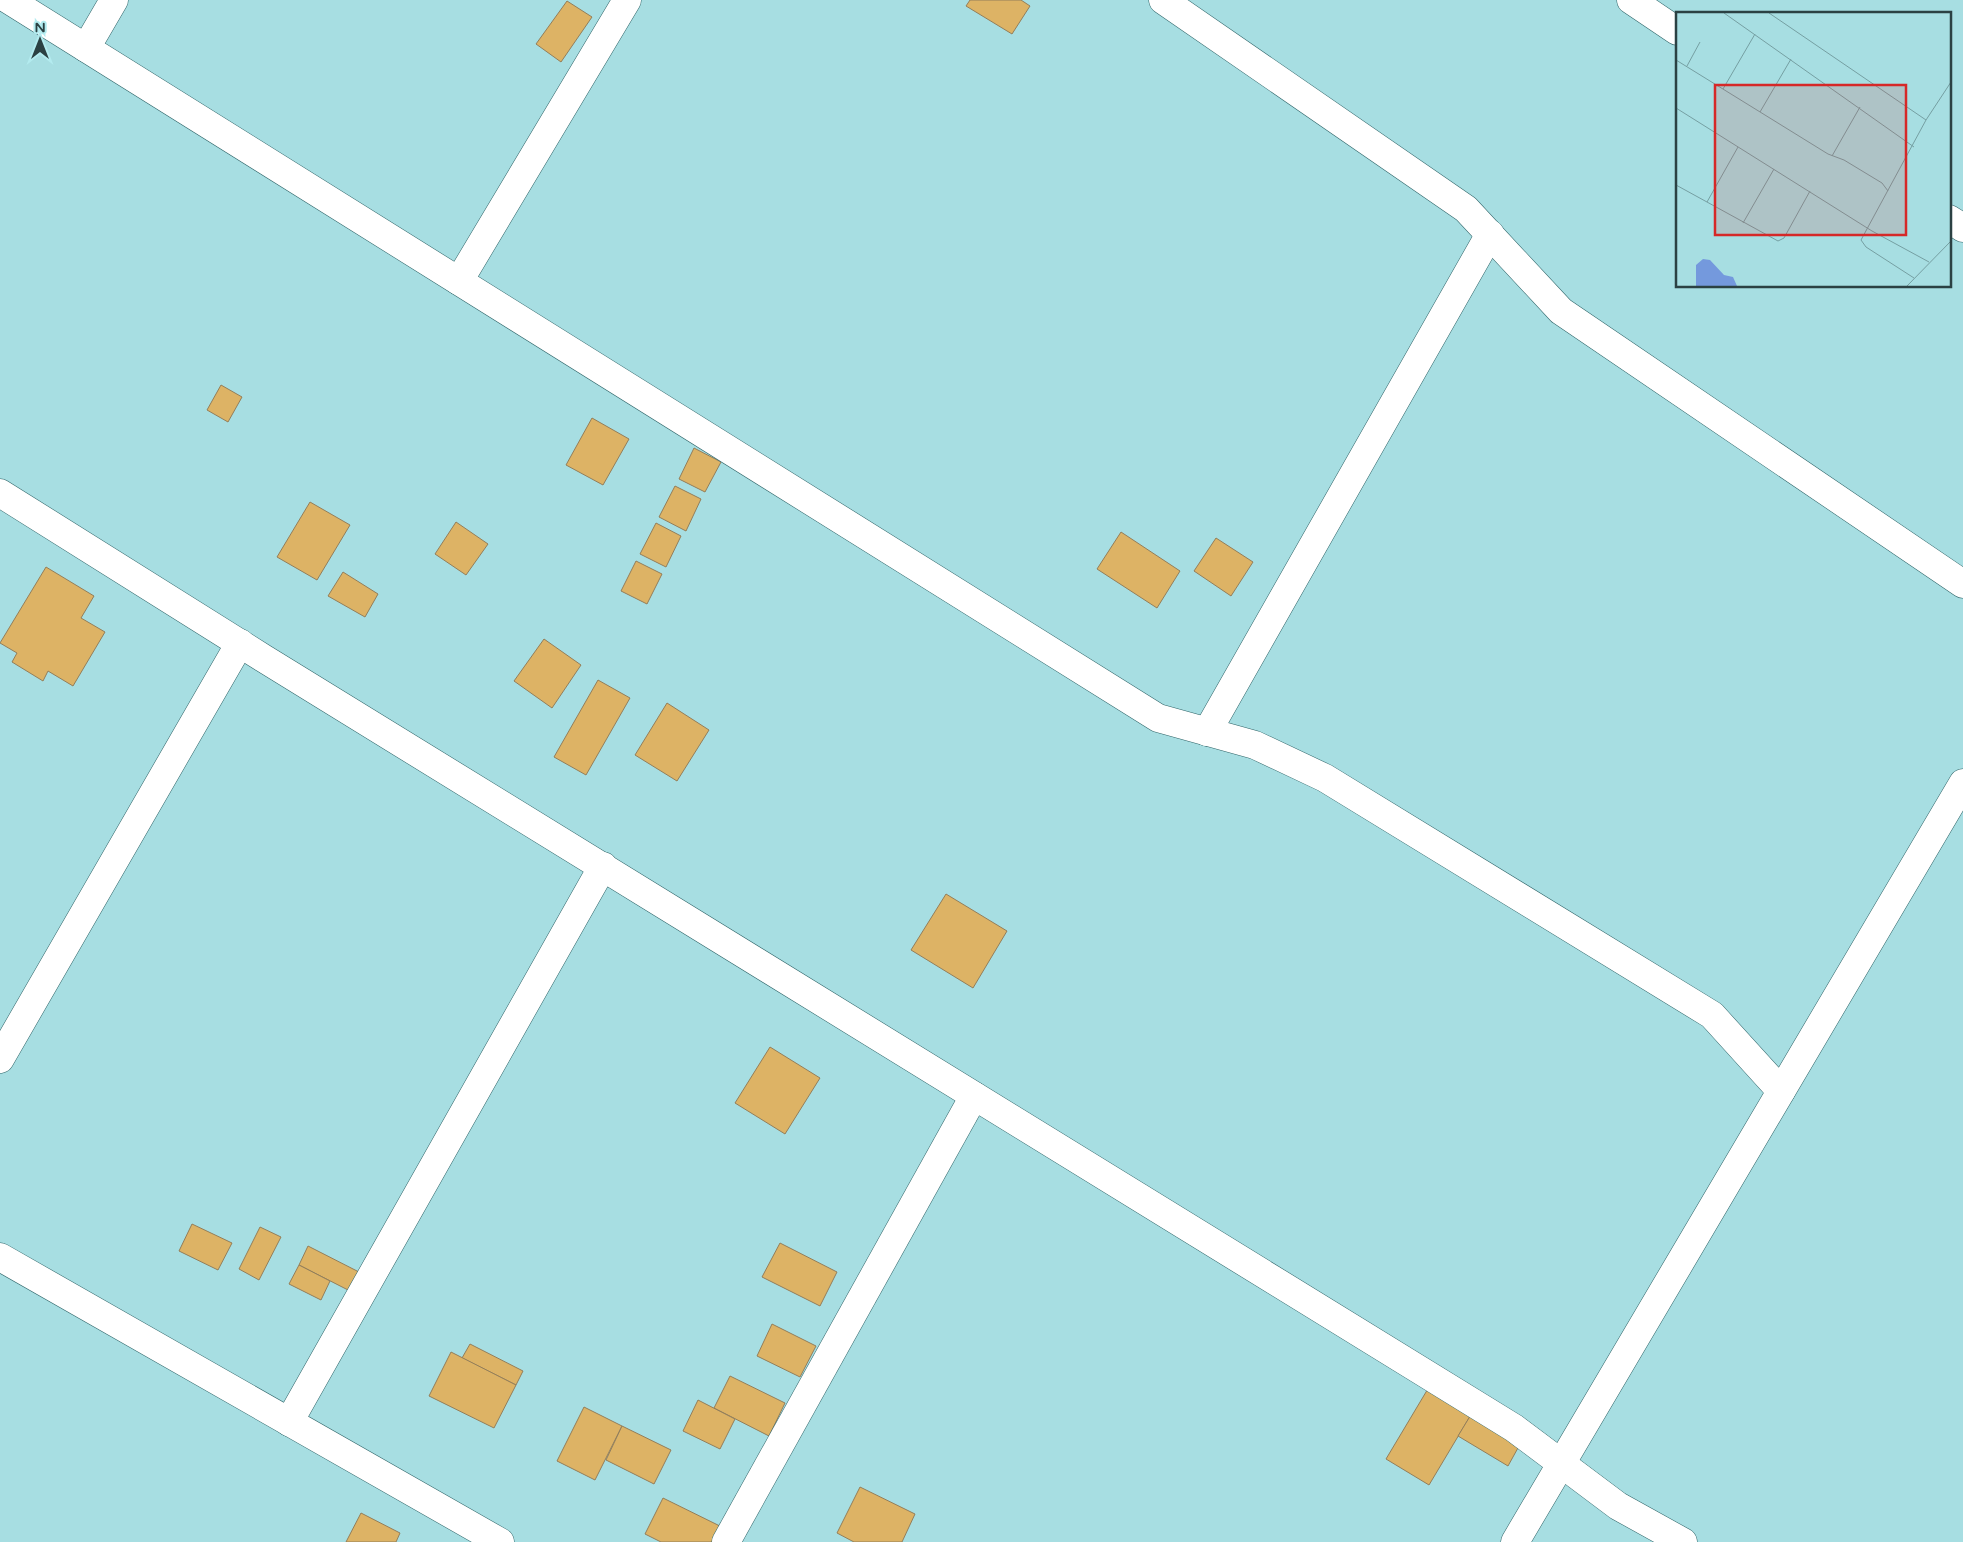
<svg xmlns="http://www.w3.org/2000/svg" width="1963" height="1542" viewBox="0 0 1963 1542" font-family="'Varela Round',sans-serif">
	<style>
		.building { fill: #ddb365; stroke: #937e5a }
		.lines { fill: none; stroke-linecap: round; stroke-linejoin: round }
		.minor-casing { stroke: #306569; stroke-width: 29 }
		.minor { stroke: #fff; stroke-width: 28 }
		.inset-road { fill: none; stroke: #759fa2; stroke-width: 1 }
		.view { fill: #d62828; fill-opacity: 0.15; stroke: #d62828; stroke-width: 2.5 }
		.inset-edge { fill: none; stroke: #2b4143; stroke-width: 2.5 }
	</style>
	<rect width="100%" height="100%" fill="#a7dee2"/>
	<g class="building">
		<polygon points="970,0 1021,0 1030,6 1012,34 966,6"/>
		<polygon points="567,1 592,17 561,62 536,44"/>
		<polygon points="221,385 242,397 228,422 207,410"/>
		<polygon points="592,418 629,439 603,485 566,465"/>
		<polygon points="694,448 721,462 705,492 679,479"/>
		<polygon points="675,486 701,499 686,531 659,517"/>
		<polygon points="310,502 350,525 317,580 277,557"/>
		<polygon points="456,522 488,544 466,575 435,554"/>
		<polygon points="656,523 681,536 666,567 640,554"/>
		<polygon points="1121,532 1180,571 1157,608 1097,569"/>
		<polygon points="1216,538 1253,562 1231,596 1194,571"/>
		<polygon points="636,561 662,574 647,604 621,591"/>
		<polygon points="46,567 94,596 81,618 105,632 73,686 48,671 43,681 12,662 17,653 0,643"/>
		<polygon points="343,572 378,594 365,617 328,596"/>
		<polygon points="544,639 581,665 552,708 514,681"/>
		<polygon points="598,680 630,698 586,775 554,757"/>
		<polygon points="667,703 709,730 677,781 635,755"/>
		<polygon points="946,894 1007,931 973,988 911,950"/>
		<polygon points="770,1047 820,1078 785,1134 735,1103"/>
		<polygon points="192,1224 232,1243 218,1270 179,1251"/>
		<polygon points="260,1227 281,1237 259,1280 239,1269"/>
		<polygon points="780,1243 837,1272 820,1306 762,1277"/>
		<polygon points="308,1246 359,1272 350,1291 299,1265"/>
		<polygon points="299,1265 330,1281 321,1300 289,1284"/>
		<polygon points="772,1324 816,1346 800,1377 757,1356"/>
		<polygon points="470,1344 523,1371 516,1385 462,1358"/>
		<polygon points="451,1352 516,1385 494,1428 429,1396"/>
		<polygon points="730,1376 785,1403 769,1436 714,1408"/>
		<polygon points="1432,1382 1475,1408 1429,1485 1386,1459"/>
		<polygon points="698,1400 735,1419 720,1449 683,1431"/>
		<polygon points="584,1407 622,1426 595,1480 557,1461"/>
		<polygon points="1475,1408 1524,1437 1508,1466 1458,1436"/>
		<polygon points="622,1426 671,1450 654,1484 606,1460"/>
		<polygon points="860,1487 915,1514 902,1542 854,1542 837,1533"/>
		<polygon points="663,1498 728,1530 722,1542 661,1542 645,1534"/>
		<polygon points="361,1513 400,1533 396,1542 346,1542"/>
	</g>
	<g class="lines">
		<g class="minor-casing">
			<g id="minor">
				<polyline points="9,0 1158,718 1255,745 1325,778 1712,1015 1781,1091"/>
				<polyline points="1163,0 1466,209 1561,311 1963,584"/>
				<polyline points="1631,0 1677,31"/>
				<polyline points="86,48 114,0"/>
				<polyline points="1949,219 1963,228"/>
				<polyline points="459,281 627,0"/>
				<polyline points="0,493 263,658 1514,1428 1618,1506 1683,1542"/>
				<polyline points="1207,732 1490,234"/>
				<polyline points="0,1059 240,643"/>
				<polyline points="0,1257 500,1542"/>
				<polyline points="289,1422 603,866"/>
				<polyline points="726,1542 974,1096"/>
				<polyline points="1515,1542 1963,783"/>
			</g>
		</g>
		<use href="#minor" class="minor"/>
	</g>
	<g transform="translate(1676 12)">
		<rect width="275" height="275" fill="#a7dee2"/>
		<path d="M27,247l7,1 14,15 9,2 4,9h-41v-21z" fill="#7499dd"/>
		<path class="inset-road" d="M48,1l190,134M93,1l157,107M0,48l152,94 16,6 38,23 6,8M11,54l13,-24M47,77l32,-55M0,96l196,123 57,31M84,100l31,-53M156,144l28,-49M0,173l102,56 6,-3 26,-47M31,190l31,-55M67,211l31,-54M238,266l-48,-31 -5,-7 65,-120 25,-38M231,274l44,-45"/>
		<path class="view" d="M39,73h191v150h-191z"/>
		<rect width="275" height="275" class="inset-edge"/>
	</g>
	<g transform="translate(40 40)" stroke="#b3ebef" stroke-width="4" paint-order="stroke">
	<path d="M0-4L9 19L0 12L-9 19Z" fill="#2b4143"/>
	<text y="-8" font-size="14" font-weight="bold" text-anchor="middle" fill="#2b4143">N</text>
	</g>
</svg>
